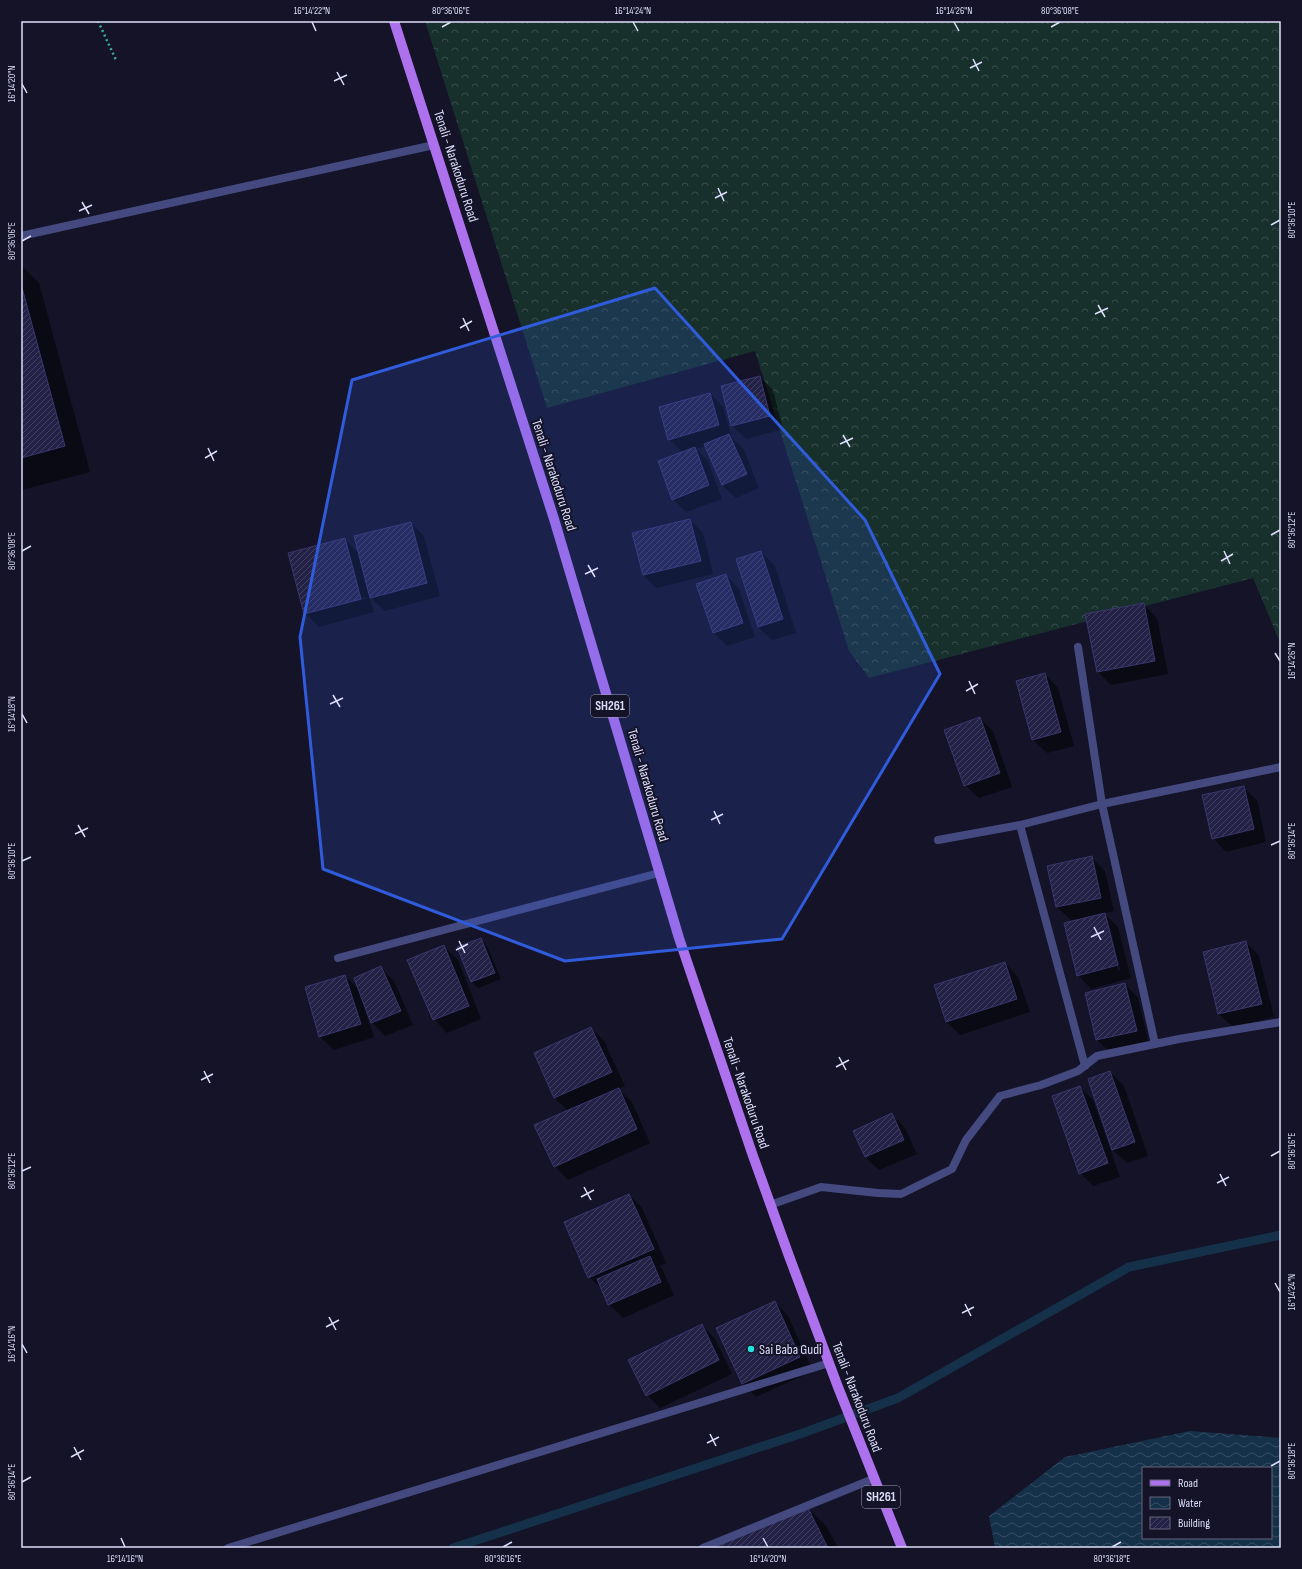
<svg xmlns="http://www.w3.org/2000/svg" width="1302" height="1569" viewBox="0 0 1302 1569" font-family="'Sofia Sans Condensed',sans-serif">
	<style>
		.forest { fill: url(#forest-crowns) }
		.water { fill: url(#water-waves); fill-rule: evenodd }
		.shadow { fill: #0007; fill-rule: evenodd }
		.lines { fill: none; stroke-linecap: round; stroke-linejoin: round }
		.stream { stroke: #153049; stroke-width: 9 }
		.building { fill: url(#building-hatch); stroke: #3a366f }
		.path { stroke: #3fad98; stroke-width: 2.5; stroke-dasharray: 2 3; stroke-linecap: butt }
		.lane { stroke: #444a80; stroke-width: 8 }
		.street { stroke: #444a80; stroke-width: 8 }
		.primary { stroke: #ae71ee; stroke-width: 10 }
		.marked { fill: #305cdc; fill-opacity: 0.2; stroke: #305cdc; stroke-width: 3; stroke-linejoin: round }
		.ticks { fill: none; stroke: #dddefb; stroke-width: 1.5 }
		.poi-dot { fill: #20e4dd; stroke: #141327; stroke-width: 1.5 }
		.labels { text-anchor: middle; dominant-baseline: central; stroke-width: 4; stroke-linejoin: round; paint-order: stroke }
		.shield { fill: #141327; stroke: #a1a1bb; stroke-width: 1 }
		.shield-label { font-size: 13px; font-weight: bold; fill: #dddefb }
		.street-label { font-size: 14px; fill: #dddefb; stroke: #141327 }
		.poi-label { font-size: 14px; fill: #dddefb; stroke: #141327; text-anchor: start }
		.neatline { fill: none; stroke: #dddefb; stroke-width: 1.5 }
		.ticks-label { font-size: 10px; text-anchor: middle; fill: #dddefb }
	</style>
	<defs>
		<pattern id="forest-crowns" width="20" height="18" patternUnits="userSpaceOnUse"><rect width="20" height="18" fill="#17302c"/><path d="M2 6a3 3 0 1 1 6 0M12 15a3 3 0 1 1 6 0" fill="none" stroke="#384e4c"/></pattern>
		<pattern id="water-waves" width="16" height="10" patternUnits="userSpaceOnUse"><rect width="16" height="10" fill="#153049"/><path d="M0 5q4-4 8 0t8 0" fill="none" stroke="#374e64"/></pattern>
		<pattern id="building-hatch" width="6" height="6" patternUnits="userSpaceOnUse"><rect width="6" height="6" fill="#242146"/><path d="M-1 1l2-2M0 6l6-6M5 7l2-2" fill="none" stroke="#434162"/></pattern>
	</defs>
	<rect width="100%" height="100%" fill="#141327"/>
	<polygon class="forest" points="425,21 1281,21 1281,645 1253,578 869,678 849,651 755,351 547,408"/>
	<path class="water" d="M1190,1431l91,7v110h-286l-6,-32 76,-59zM1143,1468h128v70h-128z"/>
	<g class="shadow">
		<polygon points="21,265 39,283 90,472 22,490"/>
		<polygon points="760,377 773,390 783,429 746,439 732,426"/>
		<polygon points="710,394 723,407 732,438 743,448 759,488 736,498 722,485 706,446 696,449 708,461 722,499 686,512 673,499 683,453 669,439"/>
		<polygon points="690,520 703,533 713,574 657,588 643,575"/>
		<path d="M411,523l13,13 16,60 -55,15 -16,-15 5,16 -55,15 -14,-14 40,-74 15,16zM366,597v2l-53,13v-2z"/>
		<polygon points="761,552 775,566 796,633 772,640 758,627"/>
		<polygon points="726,575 739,589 755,637 727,646 714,633"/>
		<polygon points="1143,604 1157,618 1168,674 1111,685 1098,672"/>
		<polygon points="1045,674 1058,688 1074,746 1047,753 1033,740 1017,682"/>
		<polygon points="979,718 993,731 1012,787 979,798 965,785"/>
		<polygon points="1243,787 1257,800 1266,842 1226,852 1213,838"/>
		<path d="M1091,857l14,14 9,40 -10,2 14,14 13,51 -40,11 -13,-14 -2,-56 -5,1 -14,-13 -8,-40zM1108,928h2l10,42h-2z"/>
		<polygon points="481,939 487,946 501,979 478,988 472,982"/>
		<polygon points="1246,942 1259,956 1274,1017 1233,1027 1219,1014"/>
		<polygon points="444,947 458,960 481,1019 447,1033 434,1019"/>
		<polygon points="1005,963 1018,977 1030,1012 960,1035 947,1022"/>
		<polygon points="381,968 394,981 413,1025 385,1036 372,1022 366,1006 364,1007 374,1037 334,1050 320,1037 345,976 360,991"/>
		<polygon points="1125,984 1138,998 1149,1044 1111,1053 1097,1040 1086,994"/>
		<polygon points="591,1028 604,1041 625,1086 618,1089 632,1102 650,1143 568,1180 555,1166 568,1111 555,1098 535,1053"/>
		<polygon points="1110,1072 1124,1086 1148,1156 1127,1163 1113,1150 1089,1080"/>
		<polygon points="1080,1087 1093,1100 1120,1177 1093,1186 1080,1173"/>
		<polygon points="892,1115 905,1128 917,1154 879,1170 865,1157 854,1131"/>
		<polygon points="629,1195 642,1208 666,1263 659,1266 663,1271 674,1295 623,1318 609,1304 603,1290 589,1277"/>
		<polygon points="775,1302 788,1316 813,1371 756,1397 743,1384"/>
		<polygon points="702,1325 715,1339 732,1374 660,1408 647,1395"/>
		<polygon points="807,1507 827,1527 838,1548 705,1548"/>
	</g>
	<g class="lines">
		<polyline class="stream" points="453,1548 803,1433 898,1398 1129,1267 1281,1235"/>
	</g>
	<g class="building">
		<polygon points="21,284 65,446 21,458"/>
		<polygon points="760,376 770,416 731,426 721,386"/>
		<polygon points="710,393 719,425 668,440 659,407"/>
		<polygon points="729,434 747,474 722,485 704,444"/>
		<polygon points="695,447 709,485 672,500 658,461"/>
		<polygon points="690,519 701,561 643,575 632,533"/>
		<polygon points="411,522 427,583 370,598 354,536"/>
		<polygon points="345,538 361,599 304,614 288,553"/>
		<polygon points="761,551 783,619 758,627 736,559"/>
		<polygon points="726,574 743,623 713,633 696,584"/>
		<polygon points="1144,603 1155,661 1097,672 1085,614"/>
		<polygon points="1045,673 1061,732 1032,740 1016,681"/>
		<polygon points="980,717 1000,773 964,786 944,730"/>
		<polygon points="1244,786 1254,829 1212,839 1202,795"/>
		<polygon points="1092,856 1101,898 1056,907 1047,866"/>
		<polygon points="1105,913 1118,965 1077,976 1064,923"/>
		<polygon points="481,938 495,973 471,982 457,947"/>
		<polygon points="1246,941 1262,1004 1218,1014 1203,952"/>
		<polygon points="444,945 469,1006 433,1020 407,960"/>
		<polygon points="1005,962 1017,999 946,1022 934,985"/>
		<polygon points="381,966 401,1011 371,1023 354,978"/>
		<polygon points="345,975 361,1024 319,1037 305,987"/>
		<polygon points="1125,983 1137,1031 1096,1040 1085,993"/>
		<polygon points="591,1027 612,1072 554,1098 534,1053"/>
		<polygon points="1110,1071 1135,1142 1112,1150 1088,1079"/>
		<polygon points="1080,1086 1108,1163 1079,1174 1052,1096"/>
		<polygon points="619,1088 637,1129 554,1167 534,1125"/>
		<polygon points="892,1113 904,1140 865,1157 853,1131"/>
		<polygon points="629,1194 654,1249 588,1278 564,1222"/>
		<polygon points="650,1256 661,1282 608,1305 597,1279"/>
		<polygon points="775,1301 800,1357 742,1384 716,1328"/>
		<polygon points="702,1324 719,1360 646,1396 628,1360"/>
		<polygon points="807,1506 828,1548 703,1548"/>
	</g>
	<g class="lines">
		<polyline class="path" points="98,21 116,60"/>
		<polyline class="lane" points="21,236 434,145"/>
		<g class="street">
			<polyline points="1078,647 1102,804 1155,1044"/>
			<polyline points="1020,825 1085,1066"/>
			<polyline points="938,840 1020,825 1102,804 1281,767"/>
			<polyline points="338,958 659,873"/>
			<polyline points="770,1205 821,1187 878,1193 901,1194 952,1169 966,1140 1000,1096 1041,1085 1078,1071 1097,1056 1179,1039 1281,1022"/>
			<polyline points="228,1548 829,1363"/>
			<polyline points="703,1548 873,1479"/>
		</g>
		<polyline class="primary" points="394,21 554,519 679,938 753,1156 789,1256 838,1387 902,1548"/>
	</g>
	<path class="marked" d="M655,288l210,232 75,154 -158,265 -217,22 -242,-92 -23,-232 52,-257z"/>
	<path class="ticks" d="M312,22l4,9M633,22l5,9M954,22l5,9M442,27l9,-5M1051,27l9,-5M973,59l6,12M970,68l12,-6M337,72l7,13M334,81l13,-6M22,84l5,9M718,188l6,13M715,198l12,-6M82,202l7,12M79,211l13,-6M1271,225l9,-5M22,241l9,-5M1098,305l7,12M1095,314l13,-6M463,318l6,13M460,328l12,-7M843,435l7,12M840,444l13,-6M208,448l6,13M205,458l12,-7M1271,535l9,-5M22,551l9,-5M1224,551l6,13M1221,561l12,-7M588,565l7,12M585,574l13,-6M1275,653l5,8M969,681l6,13M966,691l12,-7M333,695l7,12M330,704l13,-6M22,714l5,9M714,811l6,13M711,820l12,-6M78,825l7,12M75,834l13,-6M1271,845l9,-4M22,861l9,-4M1094,927l7,13M1091,937l13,-6M459,941l6,12M456,950l12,-6M839,1057l7,13M836,1067l13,-7M204,1071l6,12M201,1080l12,-6M1271,1156l9,-5M22,1171l9,-4M1220,1174l6,12M1217,1183l12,-6M584,1187l7,13M581,1197l13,-7M1275,1283l5,9M965,1304l6,12M962,1313l12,-6M329,1317l7,13M326,1327l13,-7M22,1344l5,9M710,1434l6,12M707,1443l12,-6M74,1447l7,13M71,1457l13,-7M1271,1466l9,-5M22,1482l9,-5M121,1538l4,9M763,1538l5,9M503,1547l9,-5M1112,1547l9,-5"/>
	<circle class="poi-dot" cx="751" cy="1349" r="4"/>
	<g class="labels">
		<g class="shield">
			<rect x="591" y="695" width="38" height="22" rx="3"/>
			<rect x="862" y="1486" width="38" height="22" rx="3"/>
		</g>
		<g class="shield-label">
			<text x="610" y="706">SH261</text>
			<text x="881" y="1497">SH261</text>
		</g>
		<g class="street-label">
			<text transform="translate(456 166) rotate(72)">Tenali - Narakoduru Road</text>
			<text transform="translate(554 475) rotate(72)">Tenali - Narakoduru Road</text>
			<text transform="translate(648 785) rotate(74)">Tenali - Narakoduru Road</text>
			<text transform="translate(746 1093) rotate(71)">Tenali - Narakoduru Road</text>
			<text transform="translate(857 1397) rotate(69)">Tenali - Narakoduru Road</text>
		</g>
		<g class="poi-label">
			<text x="759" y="1349">Sai Baba Gudi</text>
		</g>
	</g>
	<rect width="1302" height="1569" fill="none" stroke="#141327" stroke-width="44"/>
	<rect x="1142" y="1467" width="130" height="72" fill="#141327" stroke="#64647c"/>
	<rect x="1150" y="1480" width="20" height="6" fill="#ae71ee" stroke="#64647c"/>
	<text x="1178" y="1487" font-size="12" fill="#dddefb">Road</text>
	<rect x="1150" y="1497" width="20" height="12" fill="url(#water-waves)" stroke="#64647c"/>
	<text x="1178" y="1507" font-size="12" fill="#dddefb">Water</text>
	<rect x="1150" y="1517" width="20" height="12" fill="url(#building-hatch)" stroke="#64647c"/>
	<text x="1178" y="1527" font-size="12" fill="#dddefb">Building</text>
	<rect x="22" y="22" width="1258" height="1525" class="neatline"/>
	<g class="ticks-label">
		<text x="312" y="14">16°14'22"N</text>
		<text x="451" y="14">80°36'06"E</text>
		<text x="633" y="14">16°14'24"N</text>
		<text x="954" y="14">16°14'26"N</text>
		<text x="1060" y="14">80°36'08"E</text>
		<text transform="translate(11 84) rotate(-90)" y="4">16°14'20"N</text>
		<text transform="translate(1291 220) rotate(-90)" y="4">80°36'10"E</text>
		<text transform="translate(11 241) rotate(-90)" y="4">80°36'06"E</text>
		<text transform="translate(1291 530) rotate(-90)" y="4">80°36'12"E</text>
		<text transform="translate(11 551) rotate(-90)" y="4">80°36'08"E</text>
		<text transform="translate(1291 661) rotate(-90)" y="4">16°14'26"N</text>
		<text transform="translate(11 714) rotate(-90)" y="4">16°14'18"N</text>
		<text transform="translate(1291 841) rotate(-90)" y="4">80°36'14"E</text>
		<text transform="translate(11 861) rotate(-90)" y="4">80°36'10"E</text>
		<text transform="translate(1291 1151) rotate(-90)" y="4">80°36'16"E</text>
		<text transform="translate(11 1171) rotate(-90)" y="4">80°36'12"E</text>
		<text transform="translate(1291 1292) rotate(-90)" y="4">16°14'24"N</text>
		<text transform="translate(11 1344) rotate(-90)" y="4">16°14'16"N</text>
		<text transform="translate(1291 1461) rotate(-90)" y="4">80°36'18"E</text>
		<text transform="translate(11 1482) rotate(-90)" y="4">80°36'14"E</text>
		<text x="125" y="1562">16°14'16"N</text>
		<text x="503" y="1562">80°36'16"E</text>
		<text x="768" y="1562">16°14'20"N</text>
		<text x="1112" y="1562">80°36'18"E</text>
	</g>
</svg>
